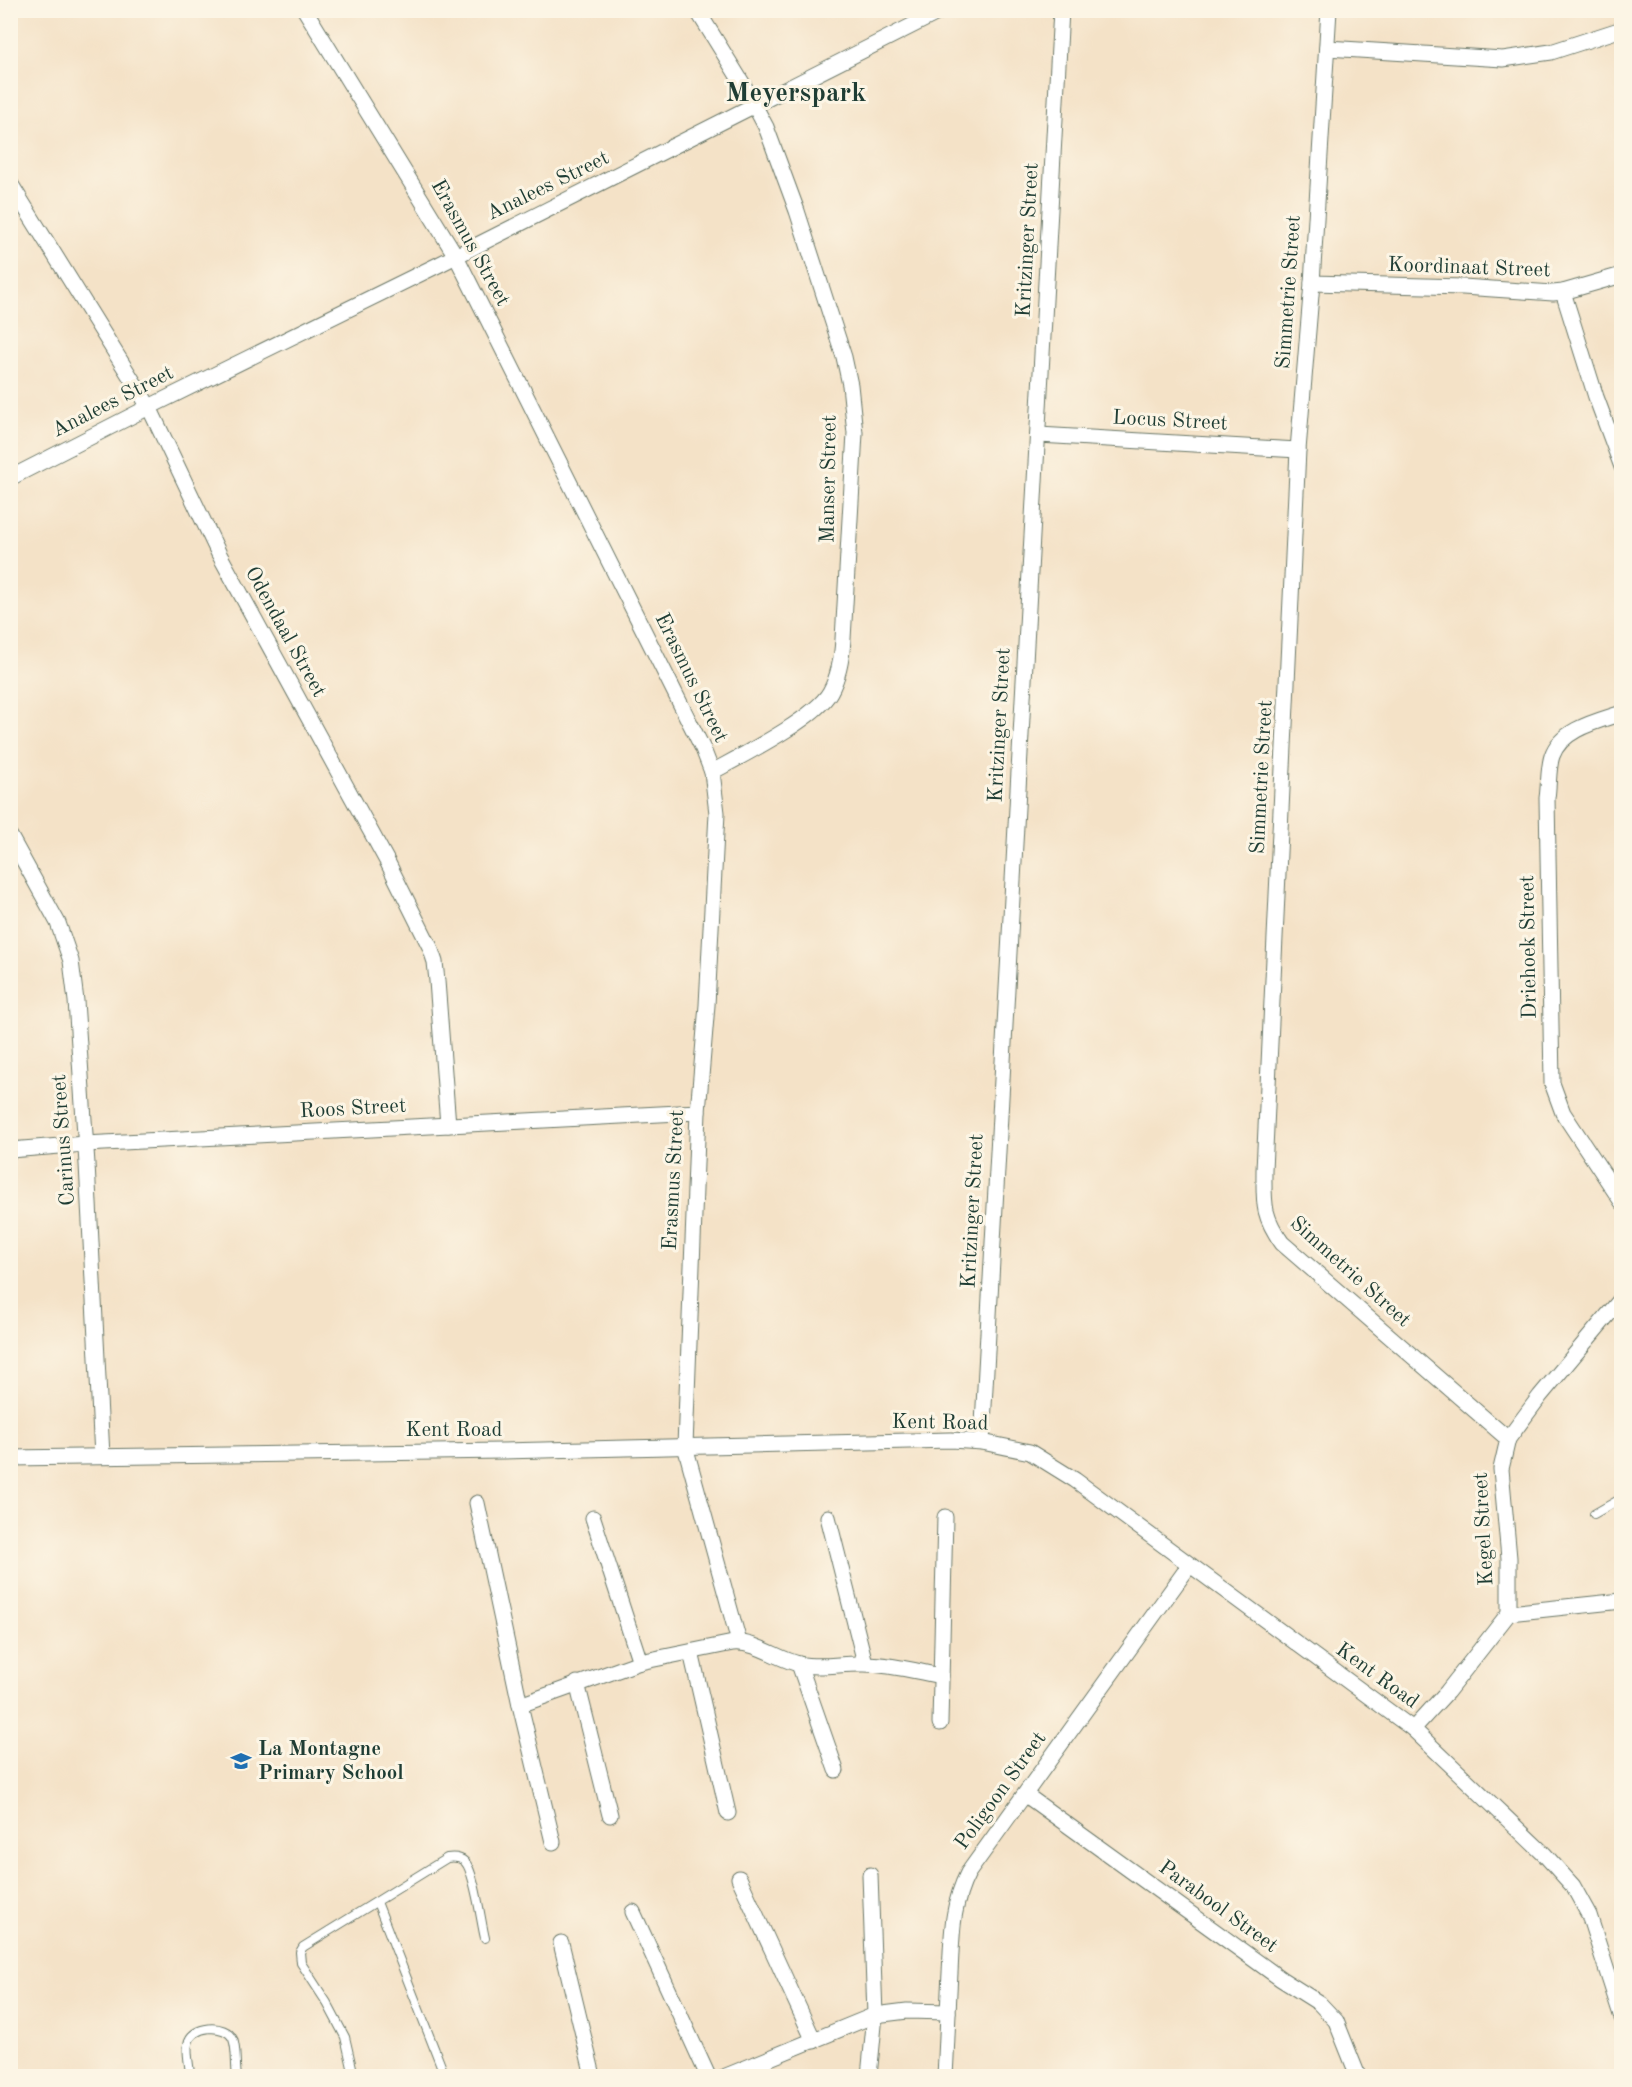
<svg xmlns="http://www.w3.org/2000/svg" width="1632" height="2087" viewBox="0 0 1632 2087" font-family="'Old Standard TT',serif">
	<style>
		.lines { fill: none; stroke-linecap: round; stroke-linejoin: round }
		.lane-casing { stroke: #6a7767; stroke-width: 10 }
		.street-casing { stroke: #6a7767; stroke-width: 17 }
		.lane { stroke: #fff; stroke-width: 8 }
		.street { stroke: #fff; stroke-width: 15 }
		.labels { text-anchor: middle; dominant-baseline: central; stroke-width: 6; stroke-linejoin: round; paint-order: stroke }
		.street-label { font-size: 21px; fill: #1f3d34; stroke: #fcf5e5 }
		.poi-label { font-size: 21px; font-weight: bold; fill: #1f3d34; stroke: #fcf5e5; text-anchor: start }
		.district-label { font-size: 27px; font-weight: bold; fill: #1f3d34; stroke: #fcf5e5 }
	</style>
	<rect width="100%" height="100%" fill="#fcf5e5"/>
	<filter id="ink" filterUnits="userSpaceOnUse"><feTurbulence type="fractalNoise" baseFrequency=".0167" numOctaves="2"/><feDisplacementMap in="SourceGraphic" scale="12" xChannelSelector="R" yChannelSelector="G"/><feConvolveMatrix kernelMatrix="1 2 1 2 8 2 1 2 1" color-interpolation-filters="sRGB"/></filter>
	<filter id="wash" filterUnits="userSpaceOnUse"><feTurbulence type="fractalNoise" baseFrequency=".008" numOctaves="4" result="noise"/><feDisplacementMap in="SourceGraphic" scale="24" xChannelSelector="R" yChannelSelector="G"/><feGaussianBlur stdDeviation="1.35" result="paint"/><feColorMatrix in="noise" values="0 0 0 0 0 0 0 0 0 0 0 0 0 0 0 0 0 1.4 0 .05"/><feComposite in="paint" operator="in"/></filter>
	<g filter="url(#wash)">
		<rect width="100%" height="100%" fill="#f4e2c7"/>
	</g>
	<g filter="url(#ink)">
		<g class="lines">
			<g class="lane-casing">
				<g id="lane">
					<polyline points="1594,1514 1622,1498"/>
					<polyline points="377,1902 445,2076"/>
					<path d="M190,2076c0,-9 -4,-23 -2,-32 3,-19 38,-21 45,-5 4,11 2,26 4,37"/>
					<path d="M354,2076l-9,-39 -18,-34 -26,-40 -1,-11 3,-5 144,-89c7,-1 13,-1 18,4 10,10 16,61 20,76"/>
				</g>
			</g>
			<g class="street-casing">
				<g id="street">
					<polyline points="305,10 456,256 703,749 712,772 717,813 707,1005 698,1112 685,1446 739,1642"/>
					<path d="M697,10l47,76 22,41 31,84 47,146 6,28 5,48 -12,206c-1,18 -4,37 -13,53 -15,27 -89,64 -118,80"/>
					<path d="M1329,10l-17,273 -14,167 -34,720c0,33 -2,45 18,73l226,196"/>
					<polyline points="1327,48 1503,59 1551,52 1622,29"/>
					<polyline points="10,183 149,407 219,554 388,863 430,947 435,962 437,981 448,1125"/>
					<polyline points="1312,283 1463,287 1553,293 1563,292 1622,275"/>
					<polyline points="1563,292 1596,397 1622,467"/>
					<polyline points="1039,435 1298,450"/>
					<polyline points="10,478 149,407 440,264 943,10"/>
					<path d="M1622,713c-24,8 -61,16 -70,43 -4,12 -3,29 -5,42l5,285 11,30 59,89"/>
					<polyline points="10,836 58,923 71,961 76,1001 87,1164 102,1456"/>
					<polyline points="10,1150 85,1144 698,1112"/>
					<path d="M982,1442c24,-477 54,-954 79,-1432"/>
					<polyline points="10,1458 502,1451 951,1440 982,1442 1030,1452 1075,1480 1413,1729 1545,1855 1573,1886 1589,1915 1622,2018"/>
					<polyline points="477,1503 520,1705 553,1842"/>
					<polyline points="828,1517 865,1663"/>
					<polyline points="593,1518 640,1662"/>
					<polyline points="1509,1613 1622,1601"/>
					<polyline points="691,1652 728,1813"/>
					<polyline points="799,1664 836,1770"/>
					<polyline points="577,1683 610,1815"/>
					<path d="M520,1705l120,-43 93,-19c23,-2 44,16 66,21 20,5 44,-1 65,0 26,0 51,7 77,12"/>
					<polyline points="940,1723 945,1517"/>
					<polyline points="1413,1729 1447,1692 1509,1613 1509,1558 1501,1469 1508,1439 1540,1396 1622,1298"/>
					<polyline points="1026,1795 1281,1979 1319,2003 1336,2021 1358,2076"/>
					<polyline points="739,1878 814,2041"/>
					<polyline points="633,1912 708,2076"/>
					<polyline points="561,1943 593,2076"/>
					<polyline points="726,2076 875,2015 907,2011 948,2012"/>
					<polyline points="869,2076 875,2015 870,1875"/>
					<path d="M945,2076c2,-34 3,-68 5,-103 2,-36 1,-67 18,-100l221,-307"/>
				</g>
			</g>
			<use href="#lane" class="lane"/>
			<use href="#street" class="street"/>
		</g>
	</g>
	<defs>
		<g id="school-bare" transform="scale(1.62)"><path d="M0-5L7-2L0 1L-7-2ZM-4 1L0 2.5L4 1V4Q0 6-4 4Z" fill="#1f6fb2" stroke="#fcf5e5" stroke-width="2.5" paint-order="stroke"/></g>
	</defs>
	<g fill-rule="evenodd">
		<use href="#school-bare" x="241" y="1761"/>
	</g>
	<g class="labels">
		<g class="street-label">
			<text transform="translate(548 186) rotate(-26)">Analees Street</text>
			<text transform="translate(1028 240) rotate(-87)">Kritzinger Street</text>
			<text transform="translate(470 243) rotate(61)">Erasmus Street</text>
			<text transform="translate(1469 268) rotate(2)">Koordinaat Street</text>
			<text transform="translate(1289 292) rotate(-86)">Simmetrie Street</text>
			<text transform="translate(113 402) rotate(-27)">Analees Street</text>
			<text transform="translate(1170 421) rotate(3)">Locus Street</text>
			<text transform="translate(829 479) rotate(-89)">Manser Street</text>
			<text transform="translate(285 632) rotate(61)">Odendaal Street</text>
			<text transform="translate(691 678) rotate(64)">Erasmus Street</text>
			<text transform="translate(1000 725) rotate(-87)">Kritzinger Street</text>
			<text transform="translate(1262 777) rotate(-87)">Simmetrie Street</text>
			<text transform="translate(1529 947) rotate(-91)">Driehoek Street</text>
			<text transform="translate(353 1109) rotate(-3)">Roos Street</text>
			<text transform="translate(64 1140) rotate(-94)">Carinus Street</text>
			<text transform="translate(674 1180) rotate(-87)">Erasmus Street</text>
			<text transform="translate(973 1211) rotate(-87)">Kritzinger Street</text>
			<text transform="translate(1350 1272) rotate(42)">Simmetrie Street</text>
			<text transform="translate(940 1423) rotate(1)">Kent Road</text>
			<text x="454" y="1430">Kent Road</text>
			<text transform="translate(1484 1529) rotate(-93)">Kegel Street</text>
			<text transform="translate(1377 1676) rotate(36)">Kent Road</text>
			<text transform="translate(1001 1791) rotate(-54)">Poligoon Street</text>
			<text transform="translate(1218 1907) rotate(36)">Parabool Street</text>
		</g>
		<g class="poi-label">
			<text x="258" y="1749">La Montagne<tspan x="258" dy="24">Primary School</tspan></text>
		</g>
		<g class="district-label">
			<text x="796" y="93">Meyerspark</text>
		</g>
	</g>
	<rect width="1632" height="2087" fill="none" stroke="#fcf5e5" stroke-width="36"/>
</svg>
